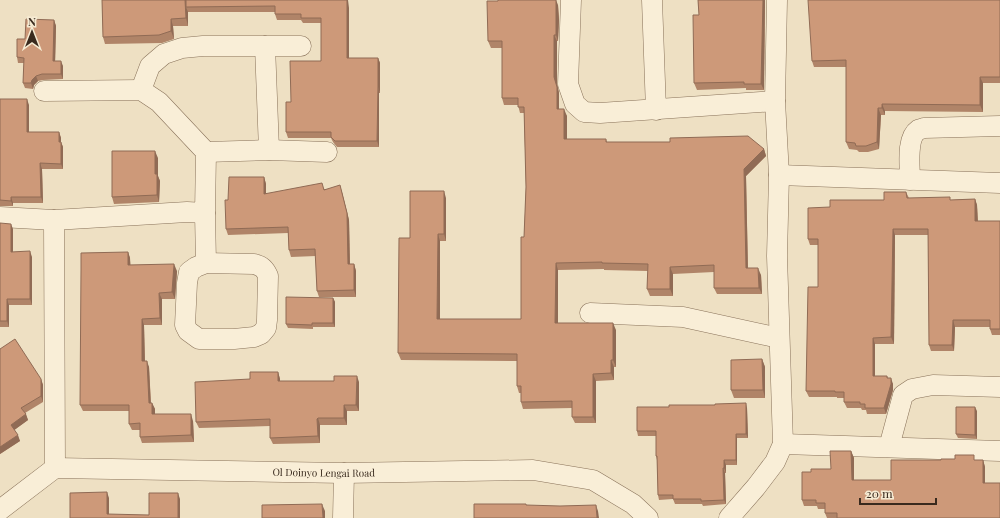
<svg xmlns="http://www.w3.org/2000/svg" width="1000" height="518" viewBox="0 0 1000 518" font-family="'Playfair Display',serif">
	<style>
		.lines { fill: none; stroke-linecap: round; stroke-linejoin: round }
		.minor-casing { stroke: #89725a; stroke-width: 21 }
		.minor { stroke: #f9eed7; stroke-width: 20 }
		.wall { fill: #b08468 }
		.shaded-wall { fill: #906b55 }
		.building { fill: #cd9979; stroke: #906b55 }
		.labels { text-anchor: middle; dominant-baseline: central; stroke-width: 3.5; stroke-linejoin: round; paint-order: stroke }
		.street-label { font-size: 10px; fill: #392a1e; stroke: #f6ebd3 }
	</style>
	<rect width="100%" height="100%" fill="#eee0c3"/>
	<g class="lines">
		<g class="minor-casing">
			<g id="minor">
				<polyline points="571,0 568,84 575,104 584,112 600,113 775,101"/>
				<polyline points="652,0 656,110"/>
				<polyline points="265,46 269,150"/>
				<polyline points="141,90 150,66 164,54 182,48 203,46 301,46"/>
				<polyline points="44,91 141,90 159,102 206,152 205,213 187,212 54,220"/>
				<polyline points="206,152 269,150 327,152"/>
				<polyline points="779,175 1000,183"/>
				<path d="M910,180c0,-13 -4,-42 8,-50 2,-1 4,-1 6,-2l76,-2"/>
				<polyline points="205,213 206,263"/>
				<polyline points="0,217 54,220 55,468"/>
				<path d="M206,263l48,1c8,2 11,5 14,12l-1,44 -1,8 -5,6 -7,3 -20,2h-35l-11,-8 -3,-6 2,-42 2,-11 7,-5z"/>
				<polyline points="590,313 683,317 779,338"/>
				<polyline points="783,444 1000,451"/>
				<polyline points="889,447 903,395 912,389 933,385 1000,387"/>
				<path id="s1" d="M0,510l55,-42 289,5 189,-3 60,10 40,24 15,14"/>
				<polyline points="343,518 344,473"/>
				<polyline points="729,518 756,487 775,462 783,444 777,256 779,175 775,101 777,0"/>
			</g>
		</g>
		<use href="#minor" class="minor"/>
	</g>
	<g class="wall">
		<polygon points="102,0 349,8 349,58 378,58 380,63 380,93 379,93 379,147 337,147 333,142 331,138 288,138 286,132 291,102 321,61 321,23 303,23 301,20 277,20 275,14 275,12 188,12 188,26 173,26 174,39 162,43 105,44 103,37"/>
		<polygon points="698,0 765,0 764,90 746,90 746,88 697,90 694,83 699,15"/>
		<polygon points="1000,0 1000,83 983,83 983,112 885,111 885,115 881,115 879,149 868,152 859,152 857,150 849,149 846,142 846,67 814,67 812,61"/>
		<polygon points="558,5 559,20 558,41 557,41 557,84 559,93 559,109 567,116 567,139 606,139 607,142 764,149 766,156 746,176 748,268 761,275 762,294 717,294 714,288 714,272 673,274 673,296 650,296 647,289 648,271 604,270 604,269 558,270 558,323 616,330 616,367 614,367 614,380 596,381 596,423 575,423 572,417 572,408 523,409 521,402 521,393 519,393 517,386 517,361 401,360 398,353 410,238 446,198 446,241 440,241 440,319 521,319 526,187 524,113 520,113 518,105 504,105 502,98 502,48 491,48 488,41"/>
		<polygon points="54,20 56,26 55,61 63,66 63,79 43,80 38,81 34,85 33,89 25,88 23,83 24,63 18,63 17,57 25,39"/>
		<polygon points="0,99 29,105 29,132 59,132 61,138 61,142 63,147 63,169 42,169 43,203 13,203 13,206 0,206"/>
		<polygon points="158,158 158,176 160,181 159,202 114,204 112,197"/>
		<polygon points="264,177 266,184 266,194 325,189 342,192 349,220 350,264 354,264 356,271 356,297 319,297 317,291 316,256 291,257 289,250 288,233 228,235 226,229 228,200"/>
		<polygon points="906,192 909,198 951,200 975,199 977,205 978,221 1000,221 1000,335 992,335 990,329 990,327 955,327 954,351 931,351 929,345 928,235 895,235 894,344 875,344 875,376 887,376 888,378 893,384 893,390 886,414 867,414 866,410 862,410 861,408 847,408 844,402 844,398 837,398 837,397 809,397 806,391 818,287 818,245 810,245 808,239 830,207 884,200"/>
		<polygon points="0,223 13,229 13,252 32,257 32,305 9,305 9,327 0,327"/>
		<polygon points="128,252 130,258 130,265 177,271 175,299 162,299 162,325 144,325 145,361 149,367 151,403 152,403 155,409 155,414 193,421 194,442 142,443 140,437 140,430 132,430 129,424 129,411 83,411 80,405"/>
		<polygon points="333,298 335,302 335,327 313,327 313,329 288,328 286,324"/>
		<polygon points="0,349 41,379 43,385 43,402 25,413 28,420 14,430 20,441 0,454"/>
		<polygon points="762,359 765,367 765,398 734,398 731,390"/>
		<polygon points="278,372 280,379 280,381 359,382 359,411 347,411 347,425 320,425 320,443 273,444 270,438 270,426 199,428 196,422 250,379"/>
		<polygon points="747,408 748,438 737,438 737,465 726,465 726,473 725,473 726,504 703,506 702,504 675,504 673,499 659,500 658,495 657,460 656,456 656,436 638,436 637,431"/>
		<polygon points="977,411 977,439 958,438 956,434"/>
		<polygon points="851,451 854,458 854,480 891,480 976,460 983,460 985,467 985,483 1000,518 827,518 825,513 825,509 818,509 817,506 804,506 802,500 811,472 831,469"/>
	</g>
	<g class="shaded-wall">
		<polygon points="185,0 188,0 186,7 188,12 188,26 186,18"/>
		<polygon points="347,0 348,0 349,8 349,64 347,58"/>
		<polygon points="556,0 558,5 559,20 558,41 556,35"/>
		<polygon points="763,0 765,0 764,90 761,84"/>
		<polygon points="171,19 173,26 174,39 171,31"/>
		<polygon points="54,20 56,26 55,66 53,61"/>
		<polygon points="554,35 557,41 557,84 559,93 559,116 557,109 554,77"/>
		<polygon points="378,58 380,63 380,93 378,87"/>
		<polygon points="61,61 63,66 63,79 61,74"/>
		<polygon points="36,76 38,81 34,85 33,89 31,83 32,80"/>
		<polygon points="980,77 983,83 983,112 980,105"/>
		<polygon points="378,87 379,93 379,147 377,141"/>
		<polygon points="27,99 29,105 29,137 27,132"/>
		<polygon points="882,104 885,111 885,115 882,108"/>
		<polygon points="878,108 881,115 879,149 877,142"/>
		<polygon points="564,109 567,116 567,146 564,139"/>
		<polygon points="59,132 61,138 61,147 59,142"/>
		<polygon points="61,142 63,147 63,169 61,164"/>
		<polygon points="764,149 766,156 746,176 748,275 746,268 744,169"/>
		<polygon points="155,151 158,158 158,176 160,181 159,202 157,195 155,174"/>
		<polygon points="40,163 42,169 43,203 41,197"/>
		<polygon points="264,177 266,184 266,200 264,194"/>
		<polygon points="340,185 349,220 350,271 348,264"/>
		<polygon points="444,191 446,198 446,241 444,234"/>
		<polygon points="11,197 13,203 13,206 11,201"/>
		<polygon points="975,199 977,205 978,227 975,221"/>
		<polygon points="11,224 13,229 13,258 11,252"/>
		<polygon points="893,229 895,235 894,344 891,337"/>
		<polygon points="438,234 440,241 440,325 437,319"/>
		<polygon points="30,251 32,257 32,305 30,299"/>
		<polygon points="128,252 130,258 131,272 128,265"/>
		<polygon points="556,263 558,270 558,330 555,323"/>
		<polygon points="174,264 177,271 175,299 172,292"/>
		<polygon points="354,264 356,271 356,297 354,290"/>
		<polygon points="670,267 673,274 673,296 670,289"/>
		<polygon points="758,268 761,275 762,294 759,288"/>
		<polygon points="159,293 162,299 162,325 160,318"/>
		<polygon points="333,298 335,302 335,327 333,323"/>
		<polygon points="7,299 9,305 9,327 7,321"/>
		<polygon points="142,319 144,325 145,368 142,361"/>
		<polygon points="953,320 955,327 954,351 952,345"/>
		<polygon points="613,323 616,330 616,367 613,360"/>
		<polygon points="873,338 875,344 875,382 873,376"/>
		<polygon points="762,359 765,367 765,398 763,390"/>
		<polygon points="611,360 614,367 614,380 611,373"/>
		<polygon points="147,361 149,367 151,409 149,403"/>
		<polygon points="278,372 280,379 280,388 278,381"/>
		<polygon points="593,374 596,381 596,423 593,417"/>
		<polygon points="357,376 359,382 359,411 356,405"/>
		<polygon points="891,378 893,384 893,390 886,414 884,408"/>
		<polygon points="41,379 43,385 43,402 41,396"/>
		<polygon points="152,403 155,409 155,421 152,414"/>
		<polygon points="746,403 747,408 748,438 746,434"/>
		<polygon points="344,405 347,411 347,425 344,418"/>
		<polygon points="975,407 977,411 977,439 975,435"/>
		<polygon points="26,414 28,420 13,431 11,425"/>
		<polygon points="191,414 193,421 194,442 191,435"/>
		<polygon points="318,418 320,425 320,443 318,436 317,419"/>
		<polygon points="736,434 737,438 737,465 736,460"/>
		<polygon points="18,435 20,441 0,454 0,447"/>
		<polygon points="851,451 854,458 854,486 852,480"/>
		<polygon points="724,460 726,465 726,473 724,468"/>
		<polygon points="983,460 985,467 985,490 983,483"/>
		<polygon points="723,468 725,473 726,504 724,500"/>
		<polygon points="107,492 109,498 109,518 107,514"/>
		<polygon points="178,493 180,499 180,518 178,518"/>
		<polygon points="322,504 325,511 325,518 323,518"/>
		<polygon points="596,505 598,511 599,518 597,518"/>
	</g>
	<g class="building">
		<polygon points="102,0 185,0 186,18 171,19 171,31 159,35 103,37"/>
		<polygon points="186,0 347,0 347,58 378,58 378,87 377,141 335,141 331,137 331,132 286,132 286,102 291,102 290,61 321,61 321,18 301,18 301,14 275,14 275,6 186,7"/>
		<polygon points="498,0 556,0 556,35 554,35 554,77 557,87 557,109 564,109 564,139 606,139 606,142 670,142 670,138 748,136 764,149 744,169 746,268 758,268 759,288 714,288 714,265 670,267 670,289 647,289 648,264 602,263 602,262 556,263 555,323 613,323 613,360 611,360 611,373 593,374 593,417 572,417 572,401 521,402 521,386 517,386 517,354 398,353 399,238 410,238 410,191 444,191 444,234 438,234 437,319 521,319 521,237 524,237 526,187 524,107 518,107 518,98 502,98 502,41 488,41 487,1 498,1"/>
		<polygon points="698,0 763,0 761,84 744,84 744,82 694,83 693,15 699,15"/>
		<polygon points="808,0 1000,0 1000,77 980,77 980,105 882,104 882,108 878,108 877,142 866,146 856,146 855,143 846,142 846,60 812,61"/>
		<polygon points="26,19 54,20 53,61 61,61 61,74 42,74 36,76 32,80 31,83 23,83 24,58 17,57 17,39 25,39"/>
		<polygon points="0,99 27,99 27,132 59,132 59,142 61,142 61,164 40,163 41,197 11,197 11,201 0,200"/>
		<polygon points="112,151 155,151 155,174 157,174 157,195 112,197"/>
		<polygon points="229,177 264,177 264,194 322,183 324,190 340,185 347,213 348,264 354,264 354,290 317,291 315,249 289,250 288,227 226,229 225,200 228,200"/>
		<polygon points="884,192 906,192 907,198 950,197 950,200 975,199 975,221 1000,221 1000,329 990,329 990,320 953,320 952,345 929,345 928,229 893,229 891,337 873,338 873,376 887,376 887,378 891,378 891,384 884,408 865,408 865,404 860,404 860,402 844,402 844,392 835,392 835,391 806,391 808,287 818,287 818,239 808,239 808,208 830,207 830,200 884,200"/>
		<polygon points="0,223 11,224 11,252 30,251 30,299 7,299 7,321 0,321"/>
		<polygon points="128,252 128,265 174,264 172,292 159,293 160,318 142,319 142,361 147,361 149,403 152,403 152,414 191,414 191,435 140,437 140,423 129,424 129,405 80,405 81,270 81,253"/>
		<polygon points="286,297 333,298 333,323 312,323 312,325 286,324"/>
		<polygon points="15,339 41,379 41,396 21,408 26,414 11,425 18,435 0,447 0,349"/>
		<polygon points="762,359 763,390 731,390 731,360"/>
		<polygon points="250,372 278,372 278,381 334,381 334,376 357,376 356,405 344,405 344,418 318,418 317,419 318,436 270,438 270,419 196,422 195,382 250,379"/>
		<polygon points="746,403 746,434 736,434 736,460 724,460 724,468 723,468 724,500 701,501 701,499 673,499 673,495 658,495 657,456 656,456 656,431 637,431 637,407 669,407 669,405 715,405 715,404"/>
		<polygon points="956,407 975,407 975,435 956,434"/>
		<polygon points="830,451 851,451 852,480 891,480 891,460 941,460 941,459 955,459 955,455 974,455 974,460 983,460 983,483 1000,483 1000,518 837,518 837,513 825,513 825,503 816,503 816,500 802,500 802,472 811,472 811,469 831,469"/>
		<polygon points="107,492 107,514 149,515 149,493 178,493 178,518 70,518 70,493"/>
		<polygon points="322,504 323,518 262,518 262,505"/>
		<polygon points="474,504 526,504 526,505 560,506 596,505 597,518 474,518"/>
	</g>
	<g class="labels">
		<g class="street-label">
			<text stroke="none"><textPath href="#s1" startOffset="338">Ol Doinyo Lengai Road</textPath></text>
		</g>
	</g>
	<g transform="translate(32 32)" stroke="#f6ebd3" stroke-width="3" paint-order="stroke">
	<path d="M0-3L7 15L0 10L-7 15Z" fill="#392a1e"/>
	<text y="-6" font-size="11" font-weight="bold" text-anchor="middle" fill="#392a1e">N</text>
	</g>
	<path d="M860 498v6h76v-6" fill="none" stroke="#392a1e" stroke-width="2"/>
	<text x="866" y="498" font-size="12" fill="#392a1e" stroke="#f6ebd3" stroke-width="3" paint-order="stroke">20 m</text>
</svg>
